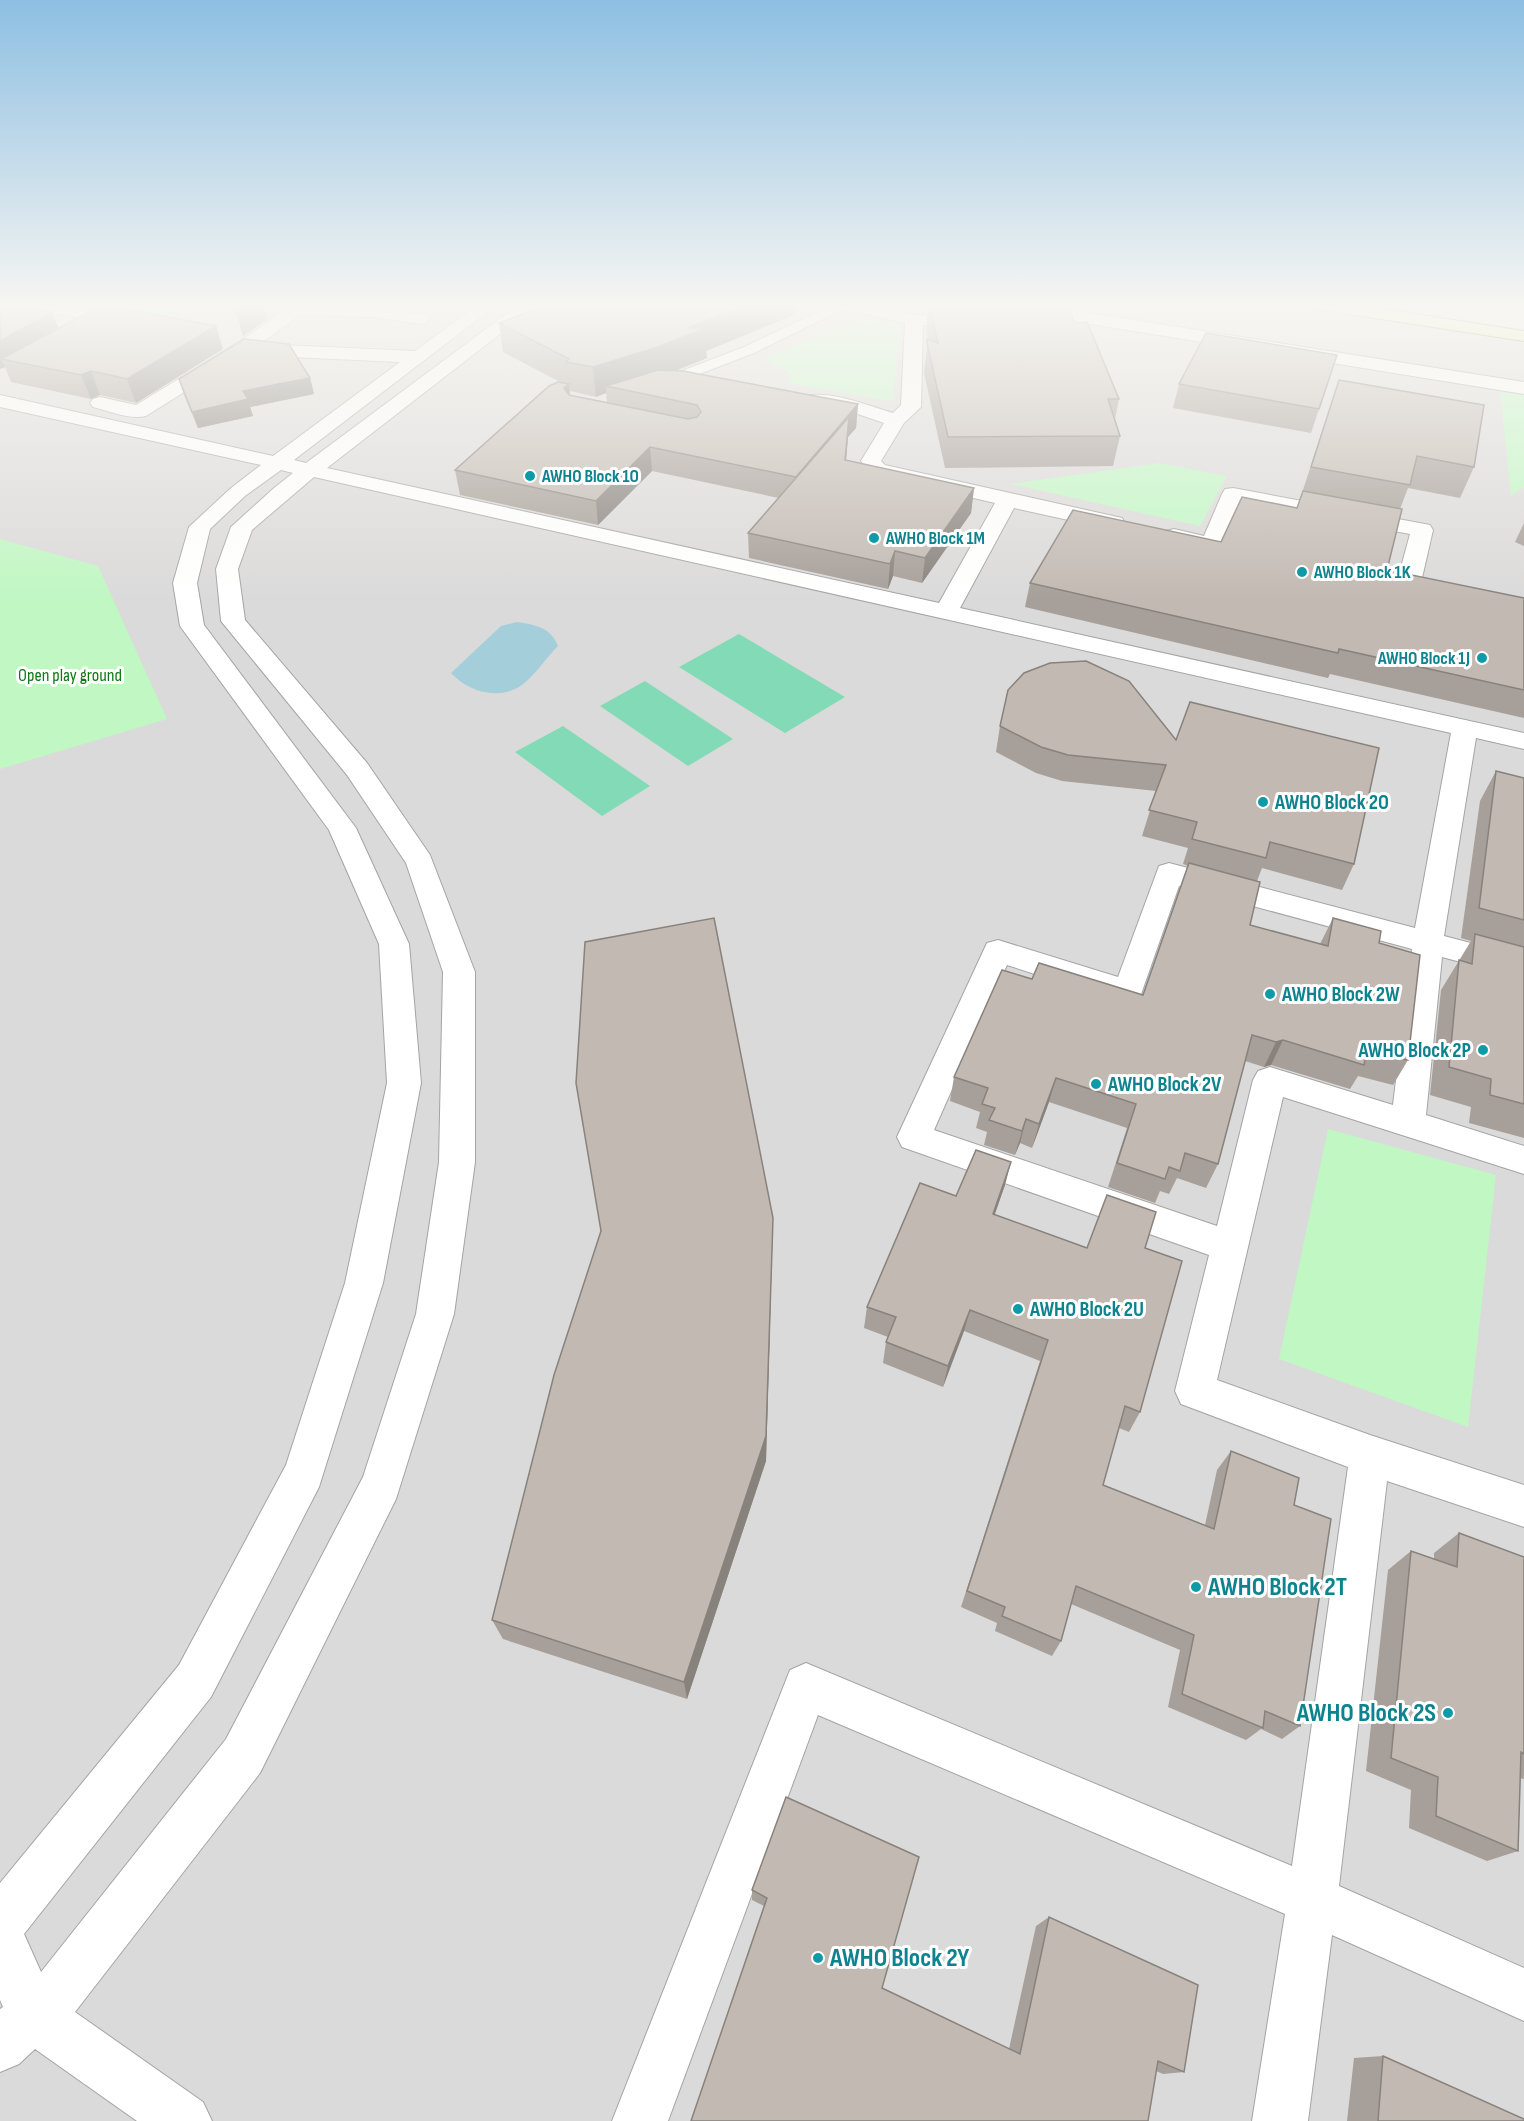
<svg xmlns="http://www.w3.org/2000/svg" width="1524" height="2121" viewBox="0 0 1524 2121" font-family="'Sofia Sans Condensed',sans-serif">
	<style>
		.residential { fill: #dbdada }
		.park { fill: #c0f7c3 }
		.pitch { fill: #82dbb6 }
		.water { fill: #a4cfda }
		.lines { fill: none; stroke-linecap: round; stroke-linejoin: round }
		.lane-casing { stroke: #a4a4a4; stroke-width: 2 }
		.street-casing { stroke: #a4a4a4; stroke-width: 2 }
		.secondary-casing { stroke: #676f08; stroke-width: 2 }
		.lane { fill: #fff; fill-rule: evenodd }
		.street { fill: #fff; fill-rule: evenodd }
		.secondary { fill: #f5f7b7; fill-rule: evenodd }
		.wall { fill: #a79f99; fill-rule: evenodd }
		.shaded-wall { fill: #88827d }
		.building { fill: #c2b9b2; stroke: #88827d; stroke-width: 1.5 }
		.culture-dot { fill: #0f9aa8; stroke: #fff; stroke-width: 2 }
		.labels { text-anchor: middle; dominant-baseline: central; stroke-width: 6; stroke-linejoin: round; paint-order: stroke }
		.far-culture-label { font-size: 18px; font-weight: bold; fill: #0d838f; stroke: #fff; text-anchor: start }
		.far-park-label { font-size: 18px; fill: #0f7715; stroke: #fff }
		.culture-label { font-size: 21px; font-weight: bold; fill: #0d838f; stroke: #fff; text-anchor: start }
		.near-culture-label { font-size: 26px; font-weight: bold; fill: #0d838f; stroke: #fff; text-anchor: start }
	</style>
	<rect width="100%" height="100%" fill="#eeeae3"/>
	<polygon class="residential" points="0,303 1277,303 1524,340 1524,2121 0,2121"/>
	<g class="park">
		<polygon points="87,303 184,303 174,323"/>
		<polygon points="862,318 901,325 892,401 787,383 793,375 764,358"/>
		<polygon points="1500,390 1524,394 1524,487 1511,496"/>
		<polygon points="1159,463 1227,476 1200,526 1011,484"/>
		<polygon points="0,539 98,566 167,719 0,769"/>
		<polygon points="1328,1129 1496,1175 1468,1427 1279,1359"/>
	</g>
	<g class="pitch">
		<polygon points="739,634 845,697 785,733 679,667"/>
		<polygon points="645,681 733,739 688,766 600,706"/>
		<polygon points="563,726 650,786 602,816 515,752"/>
	</g>
	<path class="water" d="M517,622c18,3 34,5 41,24 -12,12 -25,32 -39,41 -23,13 -52,4 -68,-14l50,-47z"/>
	<g class="lines">
		<g class="lane-casing">
			<polygon id="lane" points="837,303 852,305 754,353 663,388 653,388 650,385 653,382 744,347"/>
		</g>
		<g class="street-casing">
			<g id="street">
				<polygon points="25,303 59,303 135,319 138,323 135,327 129,328 33,308"/>
				<path d="M480,303h19l-205,157 12,3 215,-160h19l-213,165 612,135 56,-100 -124,-29 -10,-13 23,-38 -32,-11 -45,-8 -3,-4 3,-4c23,-6 63,10 86,17l8,-8 4,-82 -71,-16 -2,-4h32l50,12 56,1 6,1 3,4 -3,4h-53l-2,82 -17,16 -23,38 4,4 237,53 3,5 -3,5 -8,2 -100,-22 -54,100 564,125v16l-48,-11 -32,198 80,21v22l-82,-22 -16,158 98,31v28l-241,-77 -66,283 153,55 154,50v42l-137,-46 -48,405 185,82v53l-192,-86 -24,186h-56l33,-207 -467,-199 -150,406h-56l178,-451 16,-7 486,203 56,-399 -167,-63 -6,-13 34,-136 -307,-108 -5,-10 90,-194 11,-3 120,37 41,-111 10,-3 246,65 36,-195 -1137,-256 -62,53 -14,39 7,51 122,143 63,92 45,117v190l-21,152 -58,185 -136,274 -185,239 128,90 9,19h-75l-102,-72 -16,15 -19,8v-63l3,-2 -3,-7v-117l179,-218 107,-200 59,-182 42,-200 -8,-139 -50,-114 -149,-204 -7,-43 16,-56 42,-39 30,-23 -261,-58v-12l273,61 127,-94 -132,-6 -20,-4 -102,64c-16,4 -37,-5 -53,-9l-3,-4 3,-4 7,-2 36,8 103,-63 51,-36 84,1 46,7 6,1 3,4 -3,4 -6,1 -46,-7 -74,-2 -40,29 155,7zM281,470l12,3 -19,15 -43,39 -15,42 5,52 126,154 59,88 37,109 -4,190 -23,152 -53,163 -137,262 -185,233 -17,-38 187,-237 108,-210 64,-204 38,-200 -12,-139 -53,-116 -152,-203 -7,-42 13,-54 35,-33zM1179,886l233,63 -19,156 -123,-38 -12,4 -5,9 -36,146 -283,-96 73,-165 121,39 11,-4z"/>
				<polygon points="984,303 1027,303 1524,382 1524,394 992,308"/>
				<polygon points="1233,488 1430,525 1433,530 1422,578 1524,600 1524,614 1401,587 1397,582 1410,534 1240,502 1219,549 1211,551 1166,541 1163,536 1166,531 1174,529 1204,536 1222,494 1225,489"/>
			</g>
		</g>
		<g class="secondary-casing">
			<polygon id="secondary" points="1301,303 1345,303 1524,331 1524,341 1309,308"/>
		</g>
		<use href="#lane" class="lane"/>
		<use href="#street" class="street"/>
		<use href="#secondary" class="secondary"/>
	</g>
	<g class="wall">
		<polygon points="0,303 59,328 223,349 136,403 100,395 91,399 11,382 5,367 0,369"/>
		<polygon points="242,303 295,303 282,309 266,309 268,318 243,336"/>
		<polygon points="312,303 381,303 380,306"/>
		<path d="M552,303h244v11l-90,37 1,7 -33,13 184,33 -2,24 -8,9 -2,23 128,28 -3,25 -49,70 -29,-7 -5,13 -139,-31 -1,-25 31,-35 -127,-27 -54,54 -138,-30 -5,-25 107,-87 -59,-31 -4,-29zM569,387l1,4 26,6 10,-4 1,9 -37,-7z"/>
		<polygon points="928,303 1067,303 1075,323 1119,399 1115,419 1120,436 1113,466 945,468 924,373 928,339 926,330"/>
		<polygon points="1337,355 1311,433 1173,408 1179,384"/>
		<polygon points="310,378 314,394 250,407 253,416 198,428 184,395 179,379"/>
		<polygon points="1339,380 1474,467 1460,498 1408,488 1400,509 1387,570 1524,598 1524,718 1330,674 1328,678 1025,607 1030,583 1221,542 1297,508"/>
		<polygon points="1524,523 1524,546 1515,542"/>
		<polygon points="1000,726 1176,740 1354,864 1342,890 1262,868 1257,881 1250,925 1320,944 1333,918 1379,943 1408,1060 1393,1085 1358,1076 1350,1089 1271,1065 1264,1067 1245,1061 1218,1164 1206,1188 1177,1178 1169,1194 1160,1191 1155,1203 1108,1187 1127,1128 1049,1102 1032,1148 1020,1143 1015,1155 984,1145 987,1132 976,1128 980,1112 950,1101 954,1077 1032,979 1143,995 1188,866 1183,864 1188,848 1142,836 1156,791 1062,781 1036,773 996,752"/>
		<polygon points="1496,771 1524,778 1524,1138 1469,1123 1471,1107 1430,1095 1441,990 1471,941 1461,938 1480,801"/>
		<polygon points="1005,1185 994,1214 1087,1248 1145,1248 1140,1412 1129,1432 1119,1428 1103,1485 1205,1525 1217,1470 1231,1451 1294,1505 1300,1726 1282,1739 1261,1729 1246,1740 1168,1707 1180,1650 1071,1604 1061,1641 1052,1656 995,1631 997,1623 961,1607 1040,1361 964,1331 943,1387 883,1363 886,1342 888,1337 864,1328 867,1307 956,1196"/>
		<polygon points="773,1218 766,1461 687,1699 503,1639 492,1620"/>
		<polygon points="1459,1533 1524,1557 1524,1779 1520,1778 1518,1851 1487,1861 1409,1828 1411,1790 1366,1771 1388,1570 1411,1551 1434,1559 1434,1553"/>
		<polygon points="786,1797 882,1988 1009,2049 1036,1926 1049,1917 1184,2072 1163,2074 1156,2071 691,2121 764,1906 752,1900 752,1890"/>
		<polygon points="1383,2056 1524,2121 1347,2121 1354,2058"/>
	</g>
	<g class="shaded-wall">
		<polygon points="251,303 264,303 268,318 243,336 236,313"/>
		<polygon points="280,303 295,303 282,309"/>
		<polygon points="752,303 796,303 796,314 706,351 707,358 660,377 606,386 606,393 596,397 593,367"/>
		<polygon points="52,312 61,335 1,359 5,367 0,369 0,341"/>
		<polygon points="216,326 223,349 136,403 127,379"/>
		<polygon points="91,371 100,395 91,399 81,375"/>
		<polygon points="310,378 314,394 250,407 253,416 198,428 192,412 243,391"/>
		<polygon points="569,384 571,408 564,388"/>
		<polygon points="858,404 856,428 848,437 844,485 796,502 796,477"/>
		<polygon points="650,447 652,471 598,525 596,501"/>
		<polygon points="974,488 971,513 922,583 925,558"/>
		<polygon points="895,551 893,576 888,589 890,564"/>
		<polygon points="1283,1040 1271,1065 1264,1067 1276,1042"/>
		<polygon points="1056,1078 1049,1102 1032,1148 1039,1124"/>
		<polygon points="1026,1119 1020,1143 1015,1155 1022,1131"/>
		<polygon points="1011,1162 1005,1185 987,1237 993,1214"/>
		<polygon points="773,1218 766,1461 687,1699 684,1682"/>
		<polygon points="970,1310 964,1331 943,1387 948,1366"/>
	</g>
	<g class="building">
		<polygon points="0,303 6,303 52,312 0,341"/>
		<polygon points="242,303 251,303 236,313"/>
		<polygon points="552,303 752,303 688,328 706,328 658,347 593,367 566,362 569,359 499,323"/>
		<polygon points="929,303 1067,303 1075,323 1087,322 1119,399 1108,399 1120,436 948,437 927,343 927,339 938,343"/>
		<polygon points="102,305 216,326 127,379 91,371 81,375 1,359"/>
		<polygon points="1206,333 1337,355 1319,409 1179,384"/>
		<polygon points="244,339 289,344 310,378 243,391 248,399 192,412 179,379"/>
		<polygon points="658,370 683,371 858,404 796,477 650,447 596,501 455,470 549,386 558,382 569,384 564,388 569,395 688,419 697,417 701,412 697,405 606,386"/>
		<polygon points="1339,380 1484,405 1474,467 1417,456 1410,485 1311,467"/>
		<polygon points="849,417 845,460 974,488 925,558 895,551 890,564 748,533"/>
		<polygon points="1303,491 1402,509 1387,570 1524,598 1524,690 1339,649 1338,653 1030,583 1073,510 1221,542 1242,497 1297,508"/>
		<polygon points="1086,661 1129,681 1176,740 1190,702 1379,748 1354,864 1270,842 1266,858 1192,839 1197,822 1149,810 1166,765 1068,755 1041,747 1000,726 1008,690 1024,673 1050,663"/>
		<polygon points="1496,771 1524,778 1524,920 1479,908"/>
		<polygon points="1189,863 1260,882 1250,925 1328,946 1333,918 1381,931 1379,943 1420,955 1408,1060 1367,1050 1364,1065 1283,1040 1276,1042 1252,1035 1218,1164 1185,1153 1180,1171 1169,1167 1165,1179 1117,1163 1136,1104 1056,1078 1039,1124 1026,1119 1022,1131 989,1120 995,1108 982,1104 988,1088 954,1077 1002,970 1032,979 1039,963 1143,995"/>
		<polygon points="714,918 773,1218 766,1436 684,1682 492,1620 554,1375 601,1231 576,1083 585,942"/>
		<polygon points="1475,934 1524,947 1524,1104 1490,1095 1491,1079 1449,1067 1459,960 1472,964"/>
		<polygon points="976,1150 1011,1162 993,1214 1087,1248 1107,1195 1156,1212 1145,1248 1182,1261 1140,1412 1125,1406 1103,1485 1214,1529 1231,1451 1299,1478 1294,1505 1331,1519 1300,1726 1265,1711 1263,1728 1182,1694 1194,1635 1076,1586 1061,1641 1002,1616 1005,1607 967,1591 1048,1340 970,1310 948,1366 886,1342 896,1317 867,1307 920,1183 956,1196"/>
		<polygon points="1459,1533 1524,1557 1524,1754 1521,1752 1518,1851 1436,1816 1438,1777 1391,1758 1411,1551 1457,1567"/>
		<polygon points="786,1797 919,1857 882,1988 1020,2054 1049,1917 1198,1985 1184,2072 1158,2061 1148,2121 691,2121 767,1898 752,1890"/>
		<polygon points="1383,2056 1524,2119 1524,2121 1378,2121"/>
	</g>
	<linearGradient id="sky" x2="0" y2="1"><stop stop-color="#8dbfe2"/><stop offset="0.51" stop-color="#f7f6f2"/><stop offset="1" stop-color="#f7f6f2" stop-opacity="0"/></linearGradient>
	<rect width="1524" height="600" fill="url(#sky)"/>
	<g class="culture-dot">
		<circle cx="530" cy="476" r="6"/>
		<circle cx="874" cy="538" r="6"/>
		<circle cx="1302" cy="572" r="6"/>
		<circle cx="1482" cy="658" r="6"/>
		<circle cx="1263" cy="802" r="6"/>
		<circle cx="1270" cy="994" r="6"/>
		<circle cx="1483" cy="1050" r="6"/>
		<circle cx="1096" cy="1084" r="6"/>
		<circle cx="1018" cy="1309" r="6"/>
		<circle cx="1196" cy="1587" r="6"/>
		<circle cx="1448" cy="1713" r="6"/>
		<circle cx="818" cy="1958" r="6"/>
	</g>
	<g class="labels">
		<g class="far-culture-label">
			<text x="542" y="476">AWHO Block 1O</text>
			<text x="886" y="538">AWHO Block 1M</text>
			<text x="1314" y="572">AWHO Block 1K</text>
			<text x="1470" y="658" text-anchor="end">AWHO Block 1J</text>
		</g>
		<g class="far-park-label">
			<text x="70" y="675">Open play ground</text>
		</g>
		<g class="culture-label">
			<text x="1275" y="802">AWHO Block 2O</text>
			<text x="1282" y="994">AWHO Block 2W</text>
			<text x="1471" y="1050" text-anchor="end">AWHO Block 2P</text>
			<text x="1108" y="1084">AWHO Block 2V</text>
			<text x="1030" y="1309">AWHO Block 2U</text>
		</g>
		<g class="near-culture-label">
			<text x="1208" y="1587">AWHO Block 2T</text>
			<text x="1436" y="1713" text-anchor="end">AWHO Block 2S</text>
			<text x="830" y="1958">AWHO Block 2Y</text>
		</g>
	</g>
</svg>
